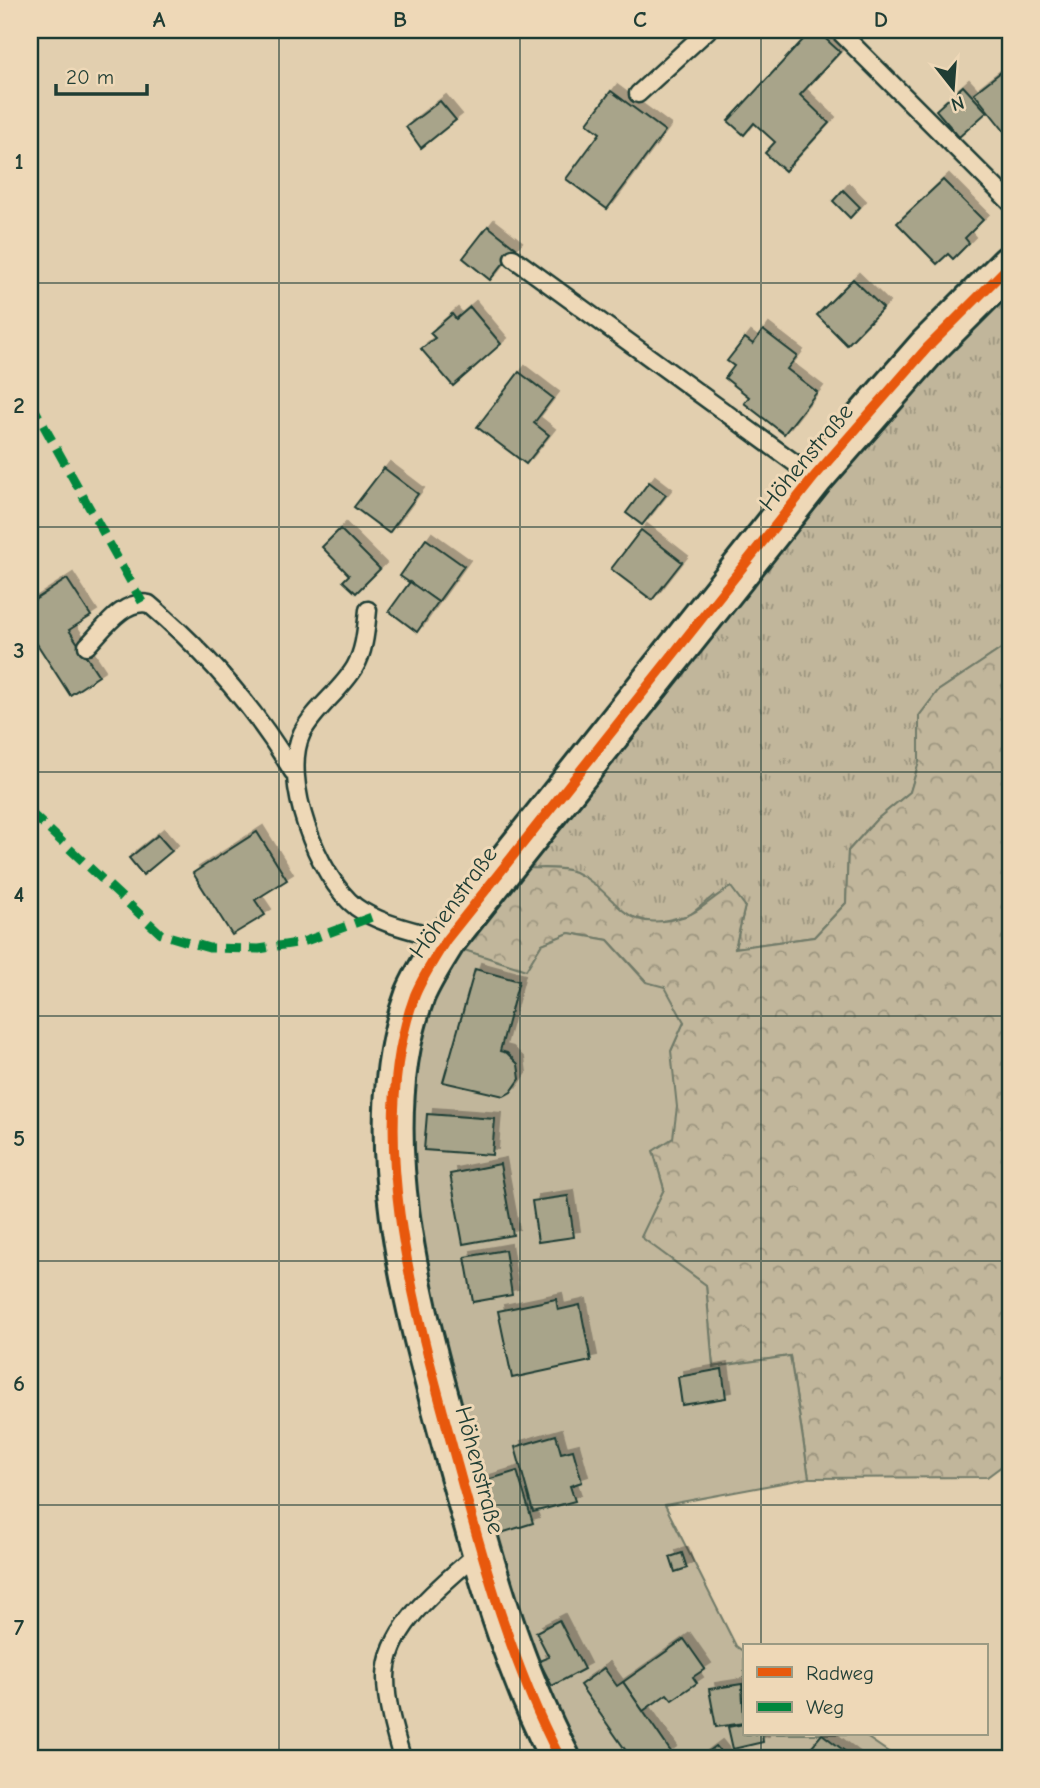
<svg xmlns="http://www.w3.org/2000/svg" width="1040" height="1788" viewBox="0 0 1040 1788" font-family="'Comic Neue',sans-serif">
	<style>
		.grass { fill: url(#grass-tufts); stroke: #707a68; stroke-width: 2 }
		.forest { fill: url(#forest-crowns); stroke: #707a68; stroke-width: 2 }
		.garden { fill: #c1b69b; stroke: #707a68; stroke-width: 2 }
		.building { fill: #a8a48a; stroke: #1f3d34; stroke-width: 2; filter: url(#shadow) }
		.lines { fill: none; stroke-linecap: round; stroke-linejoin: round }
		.service-casing { stroke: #1f3d34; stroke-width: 21 }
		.tertiary-casing { stroke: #1f3d34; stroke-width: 44 }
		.service { stroke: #eed8b7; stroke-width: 16 }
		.tertiary { stroke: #eed8b7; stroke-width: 38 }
		.quiet { stroke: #00873e; stroke-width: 9; stroke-dasharray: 18 9; stroke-linecap: butt }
		.cycleway-casing { stroke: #eed8b7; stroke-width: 15 }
		.cycleway { stroke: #e8590c; stroke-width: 10 }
		.grid { fill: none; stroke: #1f3d34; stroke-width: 2; stroke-opacity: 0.55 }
		.labels { text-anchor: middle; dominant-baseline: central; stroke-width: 6; stroke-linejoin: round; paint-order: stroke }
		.street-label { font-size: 24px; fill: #1f3d34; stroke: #eed8b7 }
		.neatline { fill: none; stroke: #1f3d34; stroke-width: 2.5 }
		.grid-label { font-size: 23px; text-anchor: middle; font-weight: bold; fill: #1f3d34 }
	</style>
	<defs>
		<pattern id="grass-tufts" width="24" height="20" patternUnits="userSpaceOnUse" patternTransform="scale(1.75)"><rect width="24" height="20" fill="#c1b69b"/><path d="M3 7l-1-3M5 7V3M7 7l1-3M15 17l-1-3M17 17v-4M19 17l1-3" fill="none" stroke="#9c957f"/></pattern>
		<pattern id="forest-crowns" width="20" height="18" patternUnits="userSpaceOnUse" patternTransform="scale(1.75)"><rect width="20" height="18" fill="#c1b69b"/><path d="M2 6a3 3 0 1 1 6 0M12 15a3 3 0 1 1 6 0" fill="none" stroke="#9c957f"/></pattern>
		<filter id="shadow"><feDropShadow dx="6" dy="-6" stdDeviation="0" flood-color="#0004"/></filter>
	</defs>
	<rect width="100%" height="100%" fill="#e2cfaf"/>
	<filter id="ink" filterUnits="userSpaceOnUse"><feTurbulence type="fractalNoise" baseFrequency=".0143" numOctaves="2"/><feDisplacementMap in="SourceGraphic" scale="14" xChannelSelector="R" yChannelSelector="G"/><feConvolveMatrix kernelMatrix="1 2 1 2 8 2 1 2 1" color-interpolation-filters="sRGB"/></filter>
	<g filter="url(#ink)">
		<polygon class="grass" points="1010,285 1010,643 938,691 919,716 919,762 910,792 876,820 848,851 846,903 814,937 735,948 745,906 713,896 690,915 654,923 626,915 574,872 522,868 825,487"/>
		<path class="forest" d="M1010,643v817l-23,17 -178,1 -19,-122 -77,11 -7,-82 -66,-48 24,-48 -11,-38 19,-74 -1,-26 13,-29 -76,-82 -39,-7 -27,11 -16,27 -68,-23 64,-80c15,1 39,-2 53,4 48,23 43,65 111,44 14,-4 30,-22 45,-29l14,19 -10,42 79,-11 32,-34 2,-52 28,-31 34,-28 9,-30v-46l19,-25z"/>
		<polygon class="garden" points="569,933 608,940 646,982 665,987 684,1022 671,1051 677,1107 673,1138 653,1151 664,1189 641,1237 706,1285 713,1367 790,1356 809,1478 665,1505 736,1646 744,1652 744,1734 862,1734 897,1758 577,1758 566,1739 494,1547 419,1244 409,1138 422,1020 458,948 526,970 542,944"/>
		<g class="building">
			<polygon points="812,30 816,30 840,52 800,95 829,123 785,171 765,153 775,142 754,123 744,135 728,121"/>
			<polygon points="1010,65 1010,129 1005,132 974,93"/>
			<polygon points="963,86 987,112 959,137 936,110"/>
			<polygon points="611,91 665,131 607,209 566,179 600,133 587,123"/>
			<polygon points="440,101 456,120 421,148 406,127"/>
			<polygon points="943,180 983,220 965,238 969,243 953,259 948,254 937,264 897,223"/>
			<polygon points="843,190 860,207 850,218 833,201"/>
			<polygon points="488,226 516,248 490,280 463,258"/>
			<polygon points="853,279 883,308 847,345 817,315"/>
			<polygon points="470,307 501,344 453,386 421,349 435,338 430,333 452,314 456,319"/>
			<polygon points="763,330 797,356 787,369 817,392 784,434 744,403 749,397 725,378 734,366 727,361 745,338 753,344"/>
			<polygon points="519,372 553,398 534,423 549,435 526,464 477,427"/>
			<polygon points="384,468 418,494 389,533 354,507"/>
			<polygon points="649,482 666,495 642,525 626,513"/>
			<polygon points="340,529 380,569 356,593 343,581 349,575 322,547"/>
			<polygon points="641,530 682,562 652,600 611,569"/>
			<polygon points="426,539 464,566 438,602 400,576"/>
			<polygon points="67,579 91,616 69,630 99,676 70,695 30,633 30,603"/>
			<polygon points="410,582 438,602 417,632 389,611"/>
			<polygon points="257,832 287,880 255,900 265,915 232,935 193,873"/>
			<polygon points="158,835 172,851 143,875 129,858"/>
			<polygon points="475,969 519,981 500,1051 507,1053 518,1064 520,1079 511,1092 504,1096 443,1082"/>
			<polygon points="427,1114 495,1119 492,1155 424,1150"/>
			<polygon points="500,1164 513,1235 463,1244 450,1174"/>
			<polygon points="568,1196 574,1237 538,1242 532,1201"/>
			<polygon points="505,1250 512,1295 473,1302 465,1257"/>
			<polygon points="556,1299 558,1310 580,1305 591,1361 512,1378 498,1311"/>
			<polygon points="722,1369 726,1398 682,1405 678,1377"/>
			<polygon points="556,1435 561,1453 573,1450 582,1482 570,1486 575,1501 533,1512 515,1447"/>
			<polygon points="517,1471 533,1523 501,1533 484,1481"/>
			<polygon points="682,1553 687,1568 675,1572 670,1557"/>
			<polygon points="559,1620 584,1669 552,1686 539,1661 549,1657 536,1632"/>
			<polygon points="684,1639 705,1669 693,1677 697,1683 672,1700 667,1694 643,1711 623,1682"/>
			<polygon points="604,1668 617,1686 623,1682 671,1752 662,1758 631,1758 580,1685"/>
			<polygon points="742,1684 744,1723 716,1727 709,1689"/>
			<polygon points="744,1724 744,1734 762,1734 763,1742 733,1749 728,1727"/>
			<polygon points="822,1734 854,1758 802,1758"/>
			<polygon points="716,1746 726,1758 700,1758"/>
		</g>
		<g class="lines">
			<g class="service-casing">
				<g id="service">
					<polyline points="838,30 1010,202"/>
					<polyline points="638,94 708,30"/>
					<polyline points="513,258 814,477"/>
					<path d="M368,610c-2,18 -3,40 -13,57 -14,24 -40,41 -53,66 -22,45 16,145 54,174 25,18 62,24 90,33"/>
					<path d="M87,646c15,-15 37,-48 62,-42 58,49 105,103 144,168"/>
					<path d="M402,1758c-7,-24 -16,-54 -16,-80 0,-53 59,-95 94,-127"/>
				</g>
			</g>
			<g class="tertiary-casing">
				<path id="tertiary" d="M560,1758c-48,-92 -76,-195 -103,-294 -38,-141 -95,-326 -42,-469 8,-19 20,-37 31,-55l368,-463 113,-129 83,-83"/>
			</g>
			<use href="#service" class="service"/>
			<use href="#tertiary" class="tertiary"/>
			<g class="quiet">
				<polyline points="30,401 142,602"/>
				<polyline points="30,812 161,934 209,948 259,949 303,942 372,917"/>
			</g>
			<g class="cycleway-casing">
				<path id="cycleway" d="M560,1758c-48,-92 -76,-195 -103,-294 -38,-141 -95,-326 -42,-469 8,-19 20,-37 31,-55l368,-463 113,-129 83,-83"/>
			</g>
			<use href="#cycleway" class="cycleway"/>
		</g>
	</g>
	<path class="grid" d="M279,30v1728M520,30v1728M761,30v1616M30,283h980M30,527h980M30,772h980M30,1016h980M30,1261h980M30,1505h980M761,1734v24"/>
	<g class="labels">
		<g class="street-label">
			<text transform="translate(806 457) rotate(-50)">Höhenstraße</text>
			<text transform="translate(453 902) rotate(-54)">Höhenstraße</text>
			<text transform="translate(480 1470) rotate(75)">Höhenstraße</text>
		</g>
	</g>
	<rect width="1040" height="1788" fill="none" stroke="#eed8b7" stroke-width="77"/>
	<rect x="743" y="1644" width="245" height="91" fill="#eed8b7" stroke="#9b9a83" stroke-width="2"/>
	<rect x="757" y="1667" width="35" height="10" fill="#e8590c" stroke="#9b9a83" stroke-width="2"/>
	<text x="806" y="1680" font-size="21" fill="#1f3d34">Radweg</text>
	<rect x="757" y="1702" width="35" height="10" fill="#00873e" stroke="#9b9a83" stroke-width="2"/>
	<text x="806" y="1714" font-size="21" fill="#1f3d34">Weg</text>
	<g transform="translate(953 88) rotate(163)" stroke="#eed8b7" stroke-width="5" paint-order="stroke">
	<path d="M0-5L12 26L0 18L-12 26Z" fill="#1f3d34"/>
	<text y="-10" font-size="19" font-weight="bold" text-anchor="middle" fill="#1f3d34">N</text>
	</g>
	<path d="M56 84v10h91v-10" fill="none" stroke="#1f3d34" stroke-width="3.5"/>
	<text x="66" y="84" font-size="21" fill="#1f3d34" stroke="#eed8b7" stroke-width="5" paint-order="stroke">20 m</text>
	<rect x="38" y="38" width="964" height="1712" class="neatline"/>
	<g class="grid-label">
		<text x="159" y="27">A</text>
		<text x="400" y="27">B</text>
		<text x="640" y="27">C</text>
		<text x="881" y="27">D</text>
		<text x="19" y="169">1</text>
		<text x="19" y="413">2</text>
		<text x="19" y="658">3</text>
		<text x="19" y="902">4</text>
		<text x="19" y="1146">5</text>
		<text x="19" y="1391">6</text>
		<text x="19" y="1635">7</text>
	</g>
</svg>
